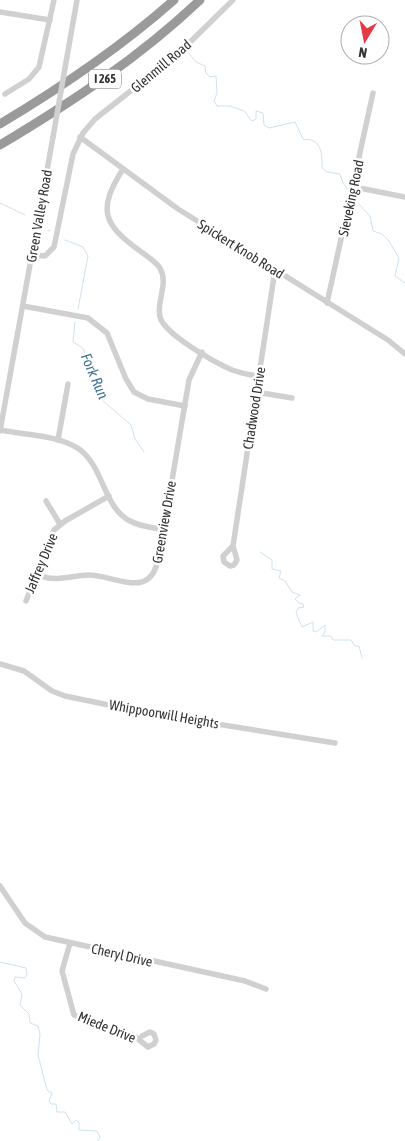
<svg xmlns="http://www.w3.org/2000/svg" width="405" height="1141" viewBox="0 0 405 1141" font-family="'Asap Condensed',sans-serif">
	<style>
		.lines { fill: none; stroke-linecap: round; stroke-linejoin: round }
		.stream { stroke: #cfe2ee; stroke-width: 1 }
		.minor { stroke: #d0d0d0; stroke-width: 5.5 }
		.highway { stroke: #9a9a9a; stroke-width: 9 }
		.minor-bridge { stroke: #d0d0d0; stroke-width: 5.5 }
		.labels { text-anchor: middle; dominant-baseline: central; stroke-width: 5; stroke-linejoin: round; paint-order: stroke }
		.shield { fill: #fff; stroke: #707070; stroke-width: 1 }
		.shield-label { font-size: 12px; font-weight: bold; fill: #333 }
		.street-label { font-size: 14px; fill: #333; stroke: #fff }
		.water-label { font-size: 15px; font-style: italic; fill: #3f7597; stroke: #fff }
	</style>
	<rect width="100%" height="100%" fill="#fff"/>
	<g class="lines">
		<g class="stream">
			<path d="M188,52l8,10 9,4 1,7 4,4 6,-1 1,17 -3,8 3,5h13l14,5 8,10 4,-2v-8l7,2 1,12 5,3 26,-6 8,17c2,1 5,0 8,1 12,4 11,19 11,28l5,4 13,2 3,9 6,8"/>
			<polyline points="355,200 370,216 373,231 382,234 389,241 399,258 395,276 405,283"/>
			<polyline points="0,203 25,215"/>
			<polyline points="48,230 50,231"/>
			<polyline points="65,240 83,247 88,256 78,309"/>
			<polyline points="75,322 73,342 83,348 102,400 131,425 135,439 144,452"/>
			<polyline points="260,552 272,560 272,569 281,571 279,578 285,581 292,592 300,595 295,599 299,603 303,604 304,607 298,608 296,613 302,627 313,622 313,631 316,632 325,625 325,632 322,636 331,636 333,640 351,640 355,646 359,646 362,658"/>
			<polyline points="0,962 26,968 27,974 25,978 15,977 14,981 22,994 20,1005 29,1014 30,1023 38,1026 40,1034 38,1055 47,1090 52,1093 49,1101 51,1104 56,1104 57,1112 65,1112 72,1124 76,1120 79,1122 79,1130 97,1131 100,1137 98,1141"/>
		</g>
		<g class="minor">
			<polyline points="0,12 50,20"/>
			<polyline points="65,68 77,0"/>
			<polyline points="5,94 29,79 39,67 54,0"/>
			<polyline points="80,137 178,209 388,340 405,354"/>
			<path d="M123,169c-26,41 -20,55 17,82 7,5 15,10 20,17 9,16 -4,33 0,49 4,17 56,46 72,53 9,3 17,5 26,6"/>
			<polyline points="354,187 405,197"/>
			<polyline points="32,255 45,256 54,247 73,154 83,133 95,119 180,52 233,0"/>
			<polyline points="327,303 373,93"/>
			<polyline points="23,306 88,318 107,333 126,379 134,392 148,399 185,406"/>
			<polyline points="256,392 292,398"/>
			<path d="M0,430c25,5 58,5 79,19 25,18 24,58 51,72 11,6 22,6 34,9"/>
			<polyline points="0,431 53,137"/>
			<polyline points="58,440 68,384"/>
			<polyline points="46,501 60,524"/>
			<polyline points="233,546 275,270"/>
			<polygon points="233,546 237,560 234,565 230,566 224,562 223,556"/>
			<path d="M36,573c15,11 36,2 53,2 16,0 38,11 53,7 12,-4 14,-15 17,-25l30,-177 13,-28"/>
			<polyline points="26,601 54,530 65,521 109,496"/>
			<polyline points="0,664 24,671 52,691 65,696 148,713 335,743"/>
			<polyline points="0,886 25,923 45,937 245,981 266,989"/>
			<polyline points="70,943 62,971 74,1015 98,1026 133,1035 148,1047 154,1044 156,1040 154,1034 150,1032 142,1036"/>
		</g>
		<g class="highway">
			<path d="M0,124c62,-37 120,-76 174,-124"/>
			<path d="M0,145c72,-43 140,-88 200,-145"/>
		</g>
		<polyline class="minor-bridge" points="53,137 65,68"/>
	</g>
	<g class="labels">
		<rect class="shield" x="89" y="69.5" width="32" height="19" rx="4"/>
		<g class="shield-label">
			<text x="105" y="79">I 265</text>
		</g>
		<g class="street-label">
			<text transform="translate(161 66) rotate(-40)">Glenmill Road</text>
			<text transform="translate(351 198) rotate(-78)">Sieveking Road</text>
			<text transform="translate(39 216) rotate(-80)">Green Valley Road</text>
			<text transform="translate(241 249) rotate(32)">Spickert Knob Road</text>
			<text transform="translate(254 408) rotate(-81)">Chadwood Drive</text>
			<text transform="translate(164 522) rotate(-80)">Greenview Drive</text>
			<text transform="translate(41 563) rotate(-67)">Jaffrey Drive</text>
			<text transform="translate(164 714) rotate(10)">Whippoorwill Heights</text>
			<text transform="translate(122 955) rotate(13)">Cheryl Drive</text>
			<text transform="translate(107 1027) rotate(22)">Miede Drive</text>
		</g>
		<g class="water-label">
			<text transform="translate(95 376) rotate(67)">Fork Run</text>
		</g>
	</g>
	<g transform="translate(365 40) rotate(190)"><circle r="24" fill="#ffffff" stroke="#adadad"/>
	<path d="M0-4L9 19L0 12L-9 19Z" fill="#e63946"/>
	<text y="-8" font-size="14" font-weight="bold" text-anchor="middle" fill="#333333">N</text>
	</g>
</svg>
